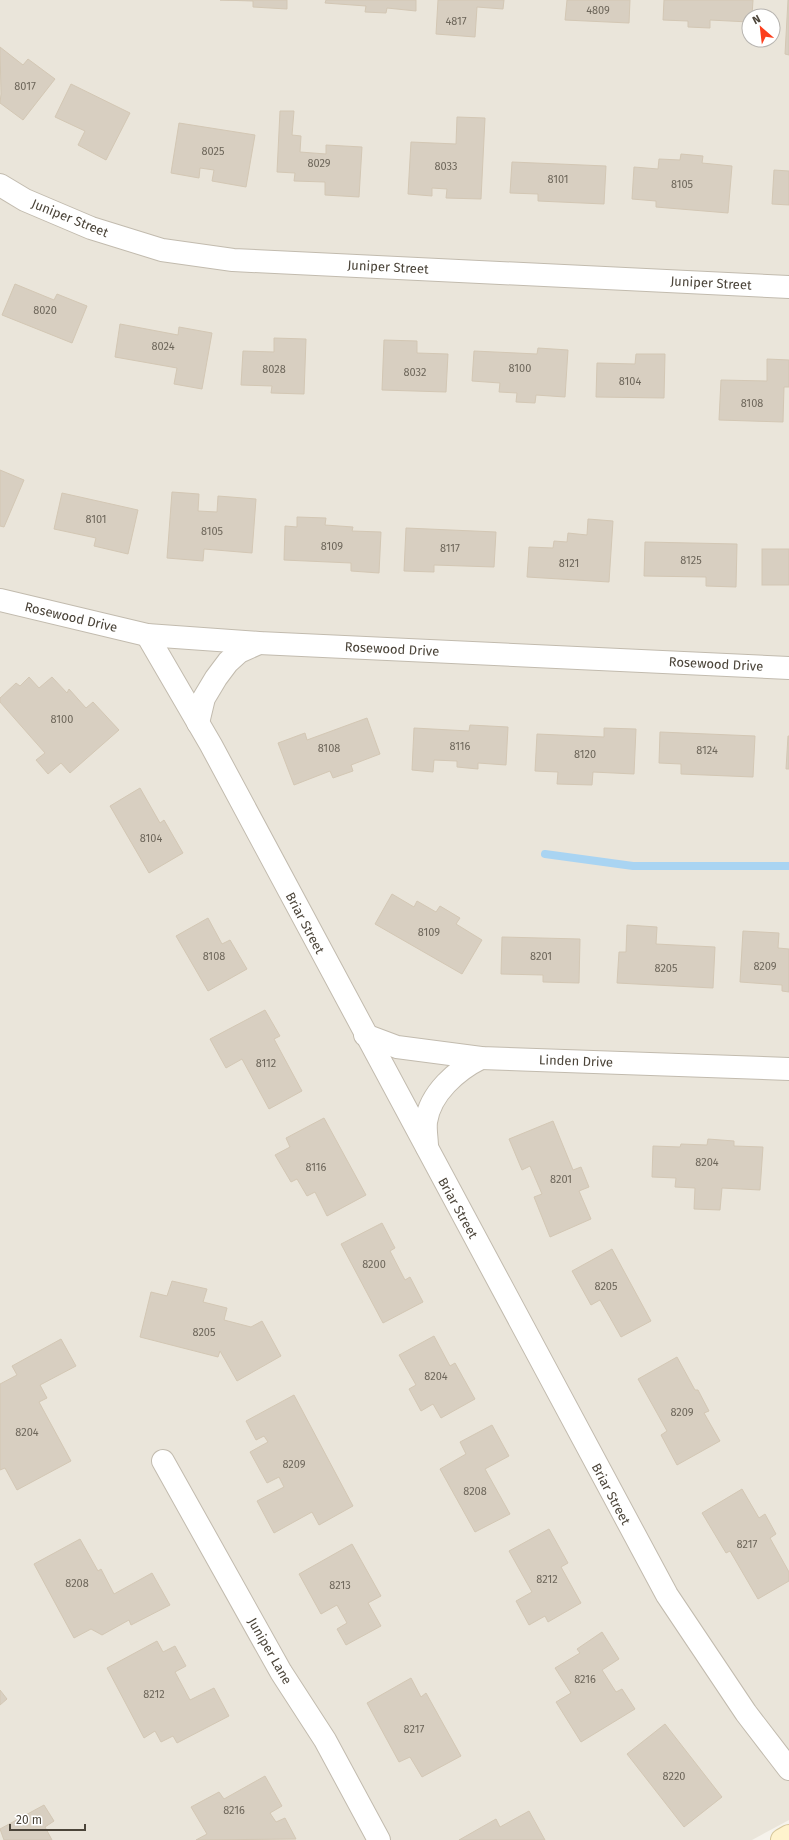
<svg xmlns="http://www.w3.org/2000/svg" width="789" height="1840" viewBox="0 0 789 1840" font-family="'Fira Sans',sans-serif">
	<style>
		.residential { fill: #eae5da; fill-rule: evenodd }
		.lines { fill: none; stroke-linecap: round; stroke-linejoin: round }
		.stream { stroke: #a9d4f2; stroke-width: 8 }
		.building { fill: #d8cfc1; stroke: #d3c7b4 }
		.street-casing { stroke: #c2bbae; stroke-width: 24 }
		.secondary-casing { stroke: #d6c79b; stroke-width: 24 }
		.street { stroke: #fff; stroke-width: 22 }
		.secondary { stroke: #fff3cd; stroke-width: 22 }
		.labels { text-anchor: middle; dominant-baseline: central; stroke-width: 4; stroke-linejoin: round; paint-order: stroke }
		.number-label { font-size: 11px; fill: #6e675b }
		.street-label { font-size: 13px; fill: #4b4439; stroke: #fff }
	</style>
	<rect width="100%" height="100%" fill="#f6f3ec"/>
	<path class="residential" d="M0,0h789v1820l-37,20h-752zM749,16h24v24h-24z"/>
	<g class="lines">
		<polyline class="stream" points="545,854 633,866 789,866"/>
	</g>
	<g class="building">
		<polygon points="220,0 287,0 287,9 253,7 253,1"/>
		<polygon points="326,0 416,0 416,11 387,8 386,13 365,12 366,6 325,3"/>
		<polygon points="438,0 504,0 503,9 477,7 475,37 436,34"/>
		<polygon points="567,0 630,0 629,23 565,20"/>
		<polygon points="664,0 753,0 752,16 749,16 749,22 710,20 710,28 688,27 688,21 663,20"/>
		<polygon points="788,0 789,0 789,55 785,54"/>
		<polygon points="0,47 23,65 28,59 55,79 23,120 0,103 1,94"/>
		<polygon points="71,84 130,113 106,160 78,145 85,131 55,117"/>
		<polygon points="280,111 294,111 292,135 301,136 300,152 326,154 326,145 362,147 359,197 325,195 325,182 294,181 295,173 277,172"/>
		<polygon points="457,117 485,118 481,199 446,198 447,189 432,188 432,196 408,194 411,142 456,144"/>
		<polygon points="179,123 255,135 246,187 212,181 214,170 200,168 199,178 171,173"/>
		<polygon points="681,154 703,156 702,163 732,166 728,213 656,207 656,201 632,199 634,167 658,169 659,159 680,160"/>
		<polygon points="512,162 606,166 604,204 538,201 538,194 510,193"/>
		<polygon points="774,170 789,171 789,205 772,204"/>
		<polygon points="15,284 54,300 57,294 87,306 72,343 2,315"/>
		<polygon points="120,324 178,335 179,327 212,333 202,389 174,384 177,368 115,357"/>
		<polygon points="274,338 306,339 304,394 271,393 272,386 241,385 243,351 274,352"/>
		<polygon points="384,340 417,341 417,353 448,354 446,392 382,390"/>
		<polygon points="538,348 568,350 565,397 536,395 535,403 516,402 517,393 499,392 500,383 472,381 474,351 537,354"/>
		<polygon points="636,354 665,354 664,398 596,397 597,363 635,364"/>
		<polygon points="767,359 789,360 789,387 784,387 783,422 719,420 721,380 767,381"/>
		<polygon points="0,470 24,480 4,527 0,526"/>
		<polygon points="172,492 199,494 198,511 217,512 218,496 256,499 252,553 204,549 203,561 167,558"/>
		<polygon points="62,493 138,510 128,554 94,546 96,538 54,529"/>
		<polygon points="297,517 326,518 325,525 353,527 352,531 381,532 379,573 351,571 351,563 284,560 285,526 297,527"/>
		<polygon points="588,519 613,521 609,582 527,577 529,547 553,548 554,541 567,542 568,533 587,535"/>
		<polygon points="406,528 496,532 494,567 434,565 434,572 404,571"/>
		<polygon points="645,542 737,544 736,587 706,586 706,577 644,576"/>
		<rect x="762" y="549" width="27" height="36"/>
		<polygon points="29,677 39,688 52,677 67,693 69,689 86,708 93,702 119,730 70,773 61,763 48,774 36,760 45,753 0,702 0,698 16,683 20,686"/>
		<polygon points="367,718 380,754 351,765 353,771 333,778 330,771 294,785 278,743 305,733 307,740"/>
		<polygon points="470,725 508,727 506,765 478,763 478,769 457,767 457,761 434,760 433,772 412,770 414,728 469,731"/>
		<polygon points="604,728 636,729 634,774 593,772 592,785 557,784 558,772 535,771 537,734 604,737"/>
		<polygon points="660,732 755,736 753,777 681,774 681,764 659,763"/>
		<polygon points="788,736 789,736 789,769 786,769"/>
		<polygon points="140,788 160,823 164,820 183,853 149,873 110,806"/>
		<polygon points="392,894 414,907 417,901 436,912 440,906 460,918 456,924 482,940 462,974 375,924"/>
		<polygon points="208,918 222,944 230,940 247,969 208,991 176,936"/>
		<polygon points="627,925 657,927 656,944 715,947 713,988 617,983 619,952 626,952"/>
		<polygon points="743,931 779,933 778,948 789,949 789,992 782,991 782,985 740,982"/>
		<polygon points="502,937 580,939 579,983 543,982 543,975 501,974"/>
		<polygon points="265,1010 280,1036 274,1039 302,1091 269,1109 242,1059 226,1068 210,1039"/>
		<polygon points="324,1118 366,1195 327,1216 315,1192 307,1196 297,1179 291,1182 275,1155 290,1147 286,1138"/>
		<polygon points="553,1121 573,1170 581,1167 589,1187 579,1191 591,1219 550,1237 534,1197 542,1194 530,1166 522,1170 509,1139"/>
		<polygon points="708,1139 734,1141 734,1146 763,1147 760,1190 722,1188 720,1210 694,1209 695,1188 675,1187 676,1178 652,1177 653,1146 680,1147 681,1144 707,1145"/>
		<polygon points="382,1223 395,1248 390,1251 405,1280 410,1277 423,1302 383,1323 341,1244"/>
		<polygon points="612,1249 651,1321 621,1337 600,1300 591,1305 572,1271"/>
		<polygon points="172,1281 207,1289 203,1302 227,1308 224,1320 251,1327 262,1321 281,1356 237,1381 220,1351 218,1357 140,1337 151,1292 167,1296"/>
		<polygon points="434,1336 450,1366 455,1363 475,1399 441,1418 433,1404 421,1411 409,1389 416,1385 399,1355"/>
		<polygon points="61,1339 76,1366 40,1385 47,1398 39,1402 71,1461 17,1490 5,1468 0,1470 0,1384 17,1375 12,1366"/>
		<polygon points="677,1357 695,1390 698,1390 709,1411 704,1413 720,1441 677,1465 661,1435 667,1431 638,1379"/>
		<polygon points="294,1395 353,1506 319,1525 312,1512 274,1533 257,1501 284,1487 279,1477 267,1483 250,1452 268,1442 264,1436 256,1440 246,1421"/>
		<polygon points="492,1425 509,1456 485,1469 510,1514 475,1532 440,1469 466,1454 460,1442"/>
		<polygon points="742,1489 759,1518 765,1514 776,1534 770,1538 789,1572 789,1581 758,1599 730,1551 726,1553 702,1513"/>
		<polygon points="549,1529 568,1563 561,1567 581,1603 548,1622 545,1616 529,1625 516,1601 532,1592 509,1551"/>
		<polygon points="80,1539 98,1571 101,1569 114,1594 152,1573 170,1605 131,1625 129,1620 102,1635 91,1629 74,1638 34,1564"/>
		<polygon points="352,1544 381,1596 368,1603 381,1626 346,1645 337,1629 347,1623 337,1605 321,1614 299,1574"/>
		<polygon points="602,1632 619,1659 602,1670 616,1692 622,1689 635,1709 581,1742 556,1702 571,1693 555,1668 580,1653 577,1649"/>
		<polygon points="157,1641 163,1652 175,1646 186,1666 175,1672 190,1700 214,1688 229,1716 177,1743 173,1736 161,1742 155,1731 144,1738 107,1668"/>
		<polygon points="411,1678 421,1697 426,1693 461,1756 422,1777 410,1757 399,1762 367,1703"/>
		<polygon points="0,1690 7,1699 0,1705"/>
		<polygon points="665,1724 722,1797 684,1827 627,1754"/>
		<polygon points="265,1776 282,1806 270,1813 276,1822 285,1818 296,1839 196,1840 207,1834 191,1807 219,1792 224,1799"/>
		<polygon points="44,1805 54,1821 45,1827 52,1840 4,1840 0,1829"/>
		<polygon points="529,1811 545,1840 459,1840 496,1819 500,1827"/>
	</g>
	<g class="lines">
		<g class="street-casing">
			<g id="street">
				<polyline points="0,185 25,200 91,228 162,250 233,260 789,287"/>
				<polyline points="0,600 147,635 259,643 789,668"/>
				<polyline points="147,635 211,745 667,1595 746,1713 789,1769"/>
				<polyline points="198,723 204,698 216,678 228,662 239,652 259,643"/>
				<polyline points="365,1035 397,1047 481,1058 789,1069"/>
				<path d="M427,1147c0,-8 -2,-17 -1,-25 4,-29 31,-52 55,-64"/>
				<polyline points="163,1461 281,1672 325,1740 379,1840"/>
			</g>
		</g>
		<g class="secondary-casing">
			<polyline id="secondary" points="782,1840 789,1836"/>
		</g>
		<use href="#street" class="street"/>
		<use href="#secondary" class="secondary"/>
	</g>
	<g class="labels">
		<g class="number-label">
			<text x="598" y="10">4809</text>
			<text x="456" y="21">4817</text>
			<text x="25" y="86">8017</text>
			<text x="213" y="151">8025</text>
			<text x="319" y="163">8029</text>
			<text x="446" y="166">8033</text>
			<text x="558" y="179">8101</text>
			<text x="682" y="184">8105</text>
			<text x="45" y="310">8020</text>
			<text x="163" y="346">8024</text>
			<text x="520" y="368">8100</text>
			<text x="274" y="369">8028</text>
			<text x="415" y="372">8032</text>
			<text x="630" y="381">8104</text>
			<text x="752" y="403">8108</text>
			<text x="96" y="519">8101</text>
			<text x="212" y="531">8105</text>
			<text x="332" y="546">8109</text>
			<text x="450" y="548">8117</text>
			<text x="691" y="560">8125</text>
			<text x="569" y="563">8121</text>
			<text x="62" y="719">8100</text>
			<text x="460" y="746">8116</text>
			<text x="329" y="748">8108</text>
			<text x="707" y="750">8124</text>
			<text x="585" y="754">8120</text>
			<text x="151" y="838">8104</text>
			<text x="429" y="932">8109</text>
			<text x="214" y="956">8108</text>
			<text x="541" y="956">8201</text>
			<text x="765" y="966">8209</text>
			<text x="666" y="968">8205</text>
			<text x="266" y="1063">8112</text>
			<text x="707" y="1162">8204</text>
			<text x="316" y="1167">8116</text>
			<text x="561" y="1179">8201</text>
			<text x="374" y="1264">8200</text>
			<text x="606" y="1286">8205</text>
			<text x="204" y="1332">8205</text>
			<text x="436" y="1376">8204</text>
			<text x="682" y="1412">8209</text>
			<text x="27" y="1432">8204</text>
			<text x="294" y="1464">8209</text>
			<text x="475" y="1491">8208</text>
			<text x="747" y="1544">8217</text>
			<text x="547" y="1579">8212</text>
			<text x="77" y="1583">8208</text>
			<text x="340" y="1585">8213</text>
			<text x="585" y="1679">8216</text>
			<text x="154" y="1694">8212</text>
			<text x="414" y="1729">8217</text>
			<text x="674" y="1776">8220</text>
			<text x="234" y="1810">8216</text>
		</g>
		<g class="street-label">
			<text transform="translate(70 218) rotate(22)">Juniper Street</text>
			<text transform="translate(388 267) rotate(3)">Juniper Street</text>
			<text transform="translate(711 283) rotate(3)">Juniper Street</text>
			<text transform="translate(71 617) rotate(13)">Rosewood Drive</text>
			<text transform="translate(392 649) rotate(3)">Rosewood Drive</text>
			<text transform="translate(716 664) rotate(3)">Rosewood Drive</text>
			<text transform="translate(305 923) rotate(62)">Briar Street</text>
			<text transform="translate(576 1061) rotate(2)">Linden Drive</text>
			<text transform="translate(458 1208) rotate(61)">Briar Street</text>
			<text transform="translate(611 1494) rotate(62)">Briar Street</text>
			<text transform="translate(270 1651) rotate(60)">Juniper Lane</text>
		</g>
	</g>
	<g transform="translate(761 28) rotate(332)"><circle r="19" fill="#ffffff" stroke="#b7b4b0"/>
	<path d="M0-3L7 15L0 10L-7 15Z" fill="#fc3f1d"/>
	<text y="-6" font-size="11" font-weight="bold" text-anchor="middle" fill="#4b4439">N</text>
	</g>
	<path d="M10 1824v6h75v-6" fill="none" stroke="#4b4439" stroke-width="2"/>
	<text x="16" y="1824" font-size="12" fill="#4b4439" stroke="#ffffff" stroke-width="3" paint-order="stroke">20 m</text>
</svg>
